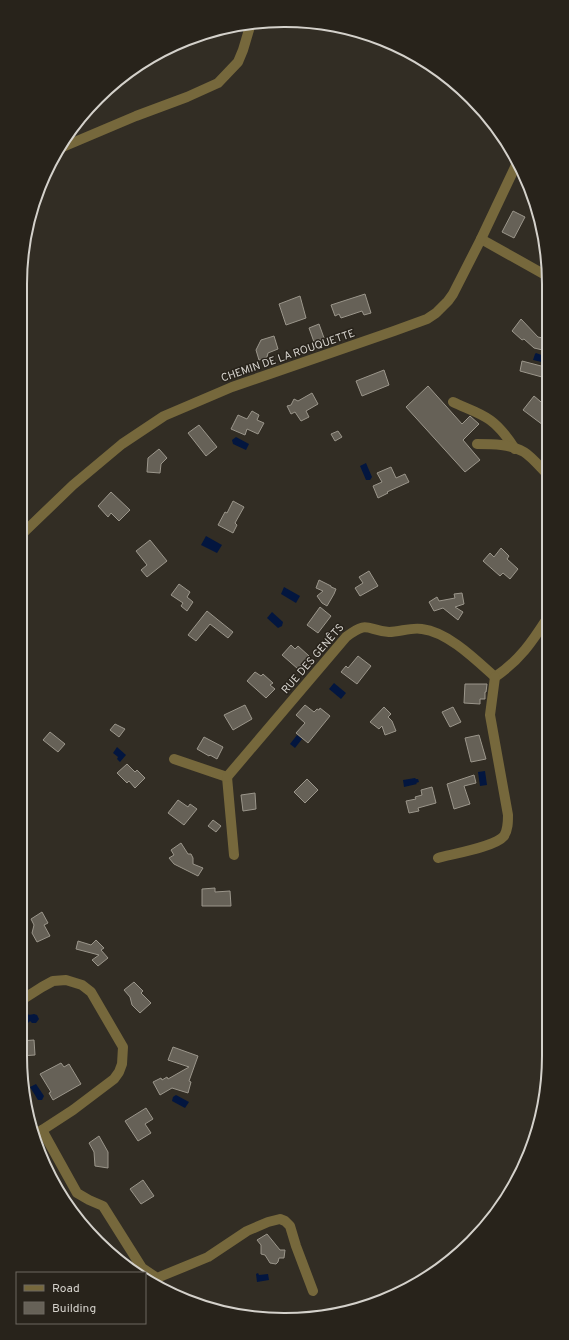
<svg xmlns="http://www.w3.org/2000/svg" width="569" height="1340" viewBox="0 0 569 1340" font-family="Overpass,sans-serif">
	<style>
		.water { fill: #03163f }
		.building { fill: #666157; stroke: #9b968b }
		.lines { fill: none; stroke-linecap: round; stroke-linejoin: round }
		.minor { stroke: #76683c; stroke-width: 10 }
		.labels { text-anchor: middle; dominant-baseline: central; stroke-width: 3; stroke-linejoin: round; paint-order: stroke }
		.street-label { font-size: 11px; fill: #d4d1cb; stroke: #28231b }
		.rim { fill: none; stroke: #d4d1cb; stroke-width: 2 }
	</style>
	<rect width="100%" height="100%" fill="#322d24"/>
	<g class="water">
		<polygon points="536,353 547,357 546,363 533,360 535,354"/>
		<polygon points="236,437 249,444 246,450 233,444 232,440"/>
		<polygon points="366,463 372,477 370,480 366,480 360,466"/>
		<polygon points="206,536 222,545 217,553 201,545"/>
		<polygon points="284,587 300,596 296,603 281,594"/>
		<polygon points="272,612 283,622 282,626 278,628 267,618"/>
		<polygon points="334,683 346,693 341,699 329,689"/>
		<polygon points="297,735 302,739 295,748 290,744"/>
		<polygon points="117,747 126,755 120,762 117,759 118,757 113,753"/>
		<polygon points="485,771 487,785 480,786 478,772"/>
		<polygon points="415,778 416,779 418,779 419,782 416,783 417,784 404,787 403,780"/>
		<path d="M34,1014l3,1 2,4 -3,4h-4l-2,-2 -2,2 -4,1 -3,-5c2,-7 7,-3 13,-5z"/>
		<polygon points="36,1084 44,1096 42,1100 38,1100 30,1087"/>
		<polygon points="176,1095 189,1102 185,1108 172,1101 173,1097"/>
		<polygon points="258,1273 259,1275 268,1274 269,1280 257,1282 256,1274"/>
	</g>
	<g class="building">
		<polygon points="513,211 525,217 514,238 502,232"/>
		<polygon points="365,294 371,313 364,315 362,311 341,318 339,314 335,316 331,305"/>
		<polygon points="300,296 306,318 286,325 279,304"/>
		<polygon points="521,319 538,337 547,339 547,351 534,348 524,339 522,340 512,331"/>
		<polygon points="319,324 324,338 314,342 309,328"/>
		<polygon points="274,336 278,349 268,353 267,357 259,360 256,350 261,340"/>
		<polygon points="522,361 545,367 542,377 520,371"/>
		<polygon points="384,370 389,385 362,396 356,381"/>
		<polygon points="428,386 462,424 470,416 479,424 463,440 480,460 465,472 406,407"/>
		<polygon points="312,393 318,404 306,411 309,417 301,421 295,412 291,414 287,406 291,405 294,399 298,401"/>
		<polygon points="534,396 547,407 547,428 523,410"/>
		<polygon points="252,411 259,415 257,420 264,423 258,434 247,429 245,435 231,429 238,415 247,419"/>
		<polygon points="199,425 217,447 206,456 188,433"/>
		<polygon points="338,431 342,437 335,441 331,434"/>
		<polygon points="159,449 167,458 161,464 160,473 147,472 148,458"/>
		<polygon points="391,467 396,478 405,474 409,482 387,492 388,493 378,498 373,486 382,482 377,473"/>
		<polygon points="111,492 130,510 119,521 111,513 108,517 98,506"/>
		<polygon points="233,501 244,507 235,523 237,525 233,533 218,525 225,512 227,513"/>
		<polygon points="150,540 167,561 147,577 141,570 147,565 136,551"/>
		<polygon points="501,548 509,556 507,559 518,569 510,579 503,573 500,576 483,561 490,553 494,557"/>
		<polygon points="369,571 378,586 360,596 355,588 363,583 359,577"/>
		<polygon points="319,580 331,586 331,587 336,589 334,594 327,606 322,603 317,596 323,591 316,588"/>
		<polygon points="179,584 190,592 187,597 193,602 187,611 181,606 183,603 171,595"/>
		<polygon points="462,593 464,604 455,607 463,612 458,620 443,608 434,611 429,602 437,597 439,601 455,598 454,594"/>
		<polygon points="320,607 331,616 318,633 307,625"/>
		<polygon points="207,611 233,632 228,638 210,624 196,641 188,635"/>
		<polygon points="291,645 295,649 298,646 309,656 298,669 282,655"/>
		<polygon points="358,656 371,666 357,684 341,672 346,666 348,668"/>
		<polygon points="255,672 261,676 263,674 273,683 270,685 275,689 266,698 247,681"/>
		<polygon points="465,684 487,684 486,692 485,692 485,699 480,699 480,704 464,703"/>
		<polygon points="245,705 252,719 233,730 224,715"/>
		<polygon points="305,705 314,712 317,709 319,710 320,708 330,716 308,743 296,733 305,723 296,715"/>
		<polygon points="384,707 391,714 388,717 392,721 396,731 385,735 382,726 379,729 370,722"/>
		<polygon points="453,707 461,722 450,727 442,712"/>
		<polygon points="115,724 125,729 119,737 110,730"/>
		<polygon points="50,732 65,744 58,752 43,740"/>
		<polygon points="479,735 486,759 471,762 465,738"/>
		<polygon points="204,737 223,747 217,759 210,755 209,756 197,749"/>
		<polygon points="127,764 135,772 137,770 145,778 135,788 129,781 127,783 117,773"/>
		<polygon points="474,775 476,783 464,786 470,804 454,809 447,784"/>
		<polygon points="307,779 318,790 305,803 294,792"/>
		<polygon points="432,787 436,803 418,808 419,811 409,813 406,801 416,799 415,797 422,795 421,790"/>
		<polygon points="255,793 256,809 243,811 241,795"/>
		<polygon points="178,800 188,807 190,804 197,809 184,825 168,813"/>
		<polygon points="213,820 221,826 216,832 208,826"/>
		<polygon points="181,843 188,854 191,854 193,858 193,864 203,868 198,876 174,864 169,858 174,855 171,850"/>
		<polygon points="215,888 215,892 230,891 231,906 202,906 202,889"/>
		<polygon points="42,912 48,923 44,925 50,936 37,942 32,933 34,925 31,919"/>
		<polygon points="96,940 104,948 101,950 108,958 98,966 92,960 99,955 76,949 78,941 91,945"/>
		<polygon points="134,982 143,991 141,993 151,1003 140,1013 132,1005 130,997 124,990"/>
		<polygon points="34,1040 35,1055 20,1056 20,1041"/>
		<polygon points="173,1047 198,1056 189,1081 191,1082 188,1093 172,1088 160,1095 153,1082 161,1078 162,1080 167,1077 168,1079 189,1067 168,1060"/>
		<polygon points="61,1063 64,1067 69,1064 81,1084 53,1100 49,1093 51,1092 40,1074"/>
		<polygon points="146,1108 153,1119 145,1124 151,1133 138,1141 125,1121"/>
		<polygon points="99,1136 108,1152 108,1168 95,1166 94,1152 89,1143"/>
		<polygon points="143,1180 154,1196 141,1204 130,1189"/>
		<polygon points="267,1234 280,1250 285,1250 284,1258 279,1258 278,1262 276,1264 270,1263 265,1255 261,1254 261,1245 257,1240"/>
	</g>
	<g class="lines">
		<g class="minor">
			<polyline points="58,149 136,116 187,97 218,83 238,62 243,50 251,23"/>
			<polyline points="481,239 547,276"/>
			<path d="M453,402c12,6 26,10 37,18 10,7 18,18 25,29"/>
			<path d="M477,444c16,0 33,0 47,8 8,5 16,15 23,22"/>
			<polyline points="20,536 73,485 122,444 164,416 232,387 394,331 427,319 436,313 448,301 453,294 481,239 517,163"/>
			<polyline points="174,759 227,777 234,855"/>
			<path d="M227,777l119,-140c22,-17 20,-7 43,-5 11,0 22,-5 33,-3 26,3 54,31 73,48 25,-17 37,-35 53,-60"/>
			<path d="M438,858c14,-4 57,-11 66,-22 4,-6 4,-14 4,-21l-18,-100 5,-38"/>
			<polyline points="20,1001 42,987 53,981 66,980 82,985 91,992 123,1047 122,1064 119,1072 114,1079 73,1110 33,1136"/>
			<polyline points="42,1130 77,1193 89,1200 103,1206 142,1268 157,1278 208,1257 247,1231 268,1222 280,1219 285,1221 290,1226 296,1246 313,1291"/>
		</g>
	</g>
	<g class="labels">
		<g class="street-label">
			<text transform="translate(288 356) rotate(-19)">CHEMIN DE LA ROUQUETTE</text>
			<text transform="translate(313 659) rotate(-49)">RUE DES GENÊTS</text>
		</g>
	</g>
	<path d="M0 0H569V1340H0ZM284 27H285A257 257 0 0 1 542 284V1056A257 257 0 0 1 285 1313H284A257 257 0 0 1 27 1056V284A257 257 0 0 1 284 27Z" fill="#28231b" fill-rule="evenodd"/>
	<path class="rim" d="M284 27H285A257 257 0 0 1 542 284V1056A257 257 0 0 1 285 1313H284A257 257 0 0 1 27 1056V284A257 257 0 0 1 284 27Z"/>
	<rect x="16" y="1272" width="130" height="52" fill="#28231b" stroke="#6d6961"/>
	<rect x="24" y="1285" width="20" height="6" fill="#76683c" stroke="#6d6961"/>
	<text x="52" y="1292" font-size="12" fill="#d4d1cb">Road</text>
	<rect x="24" y="1302" width="20" height="12" fill="#666157" stroke="#6d6961"/>
	<text x="52" y="1312" font-size="12" fill="#d4d1cb">Building</text>
</svg>
